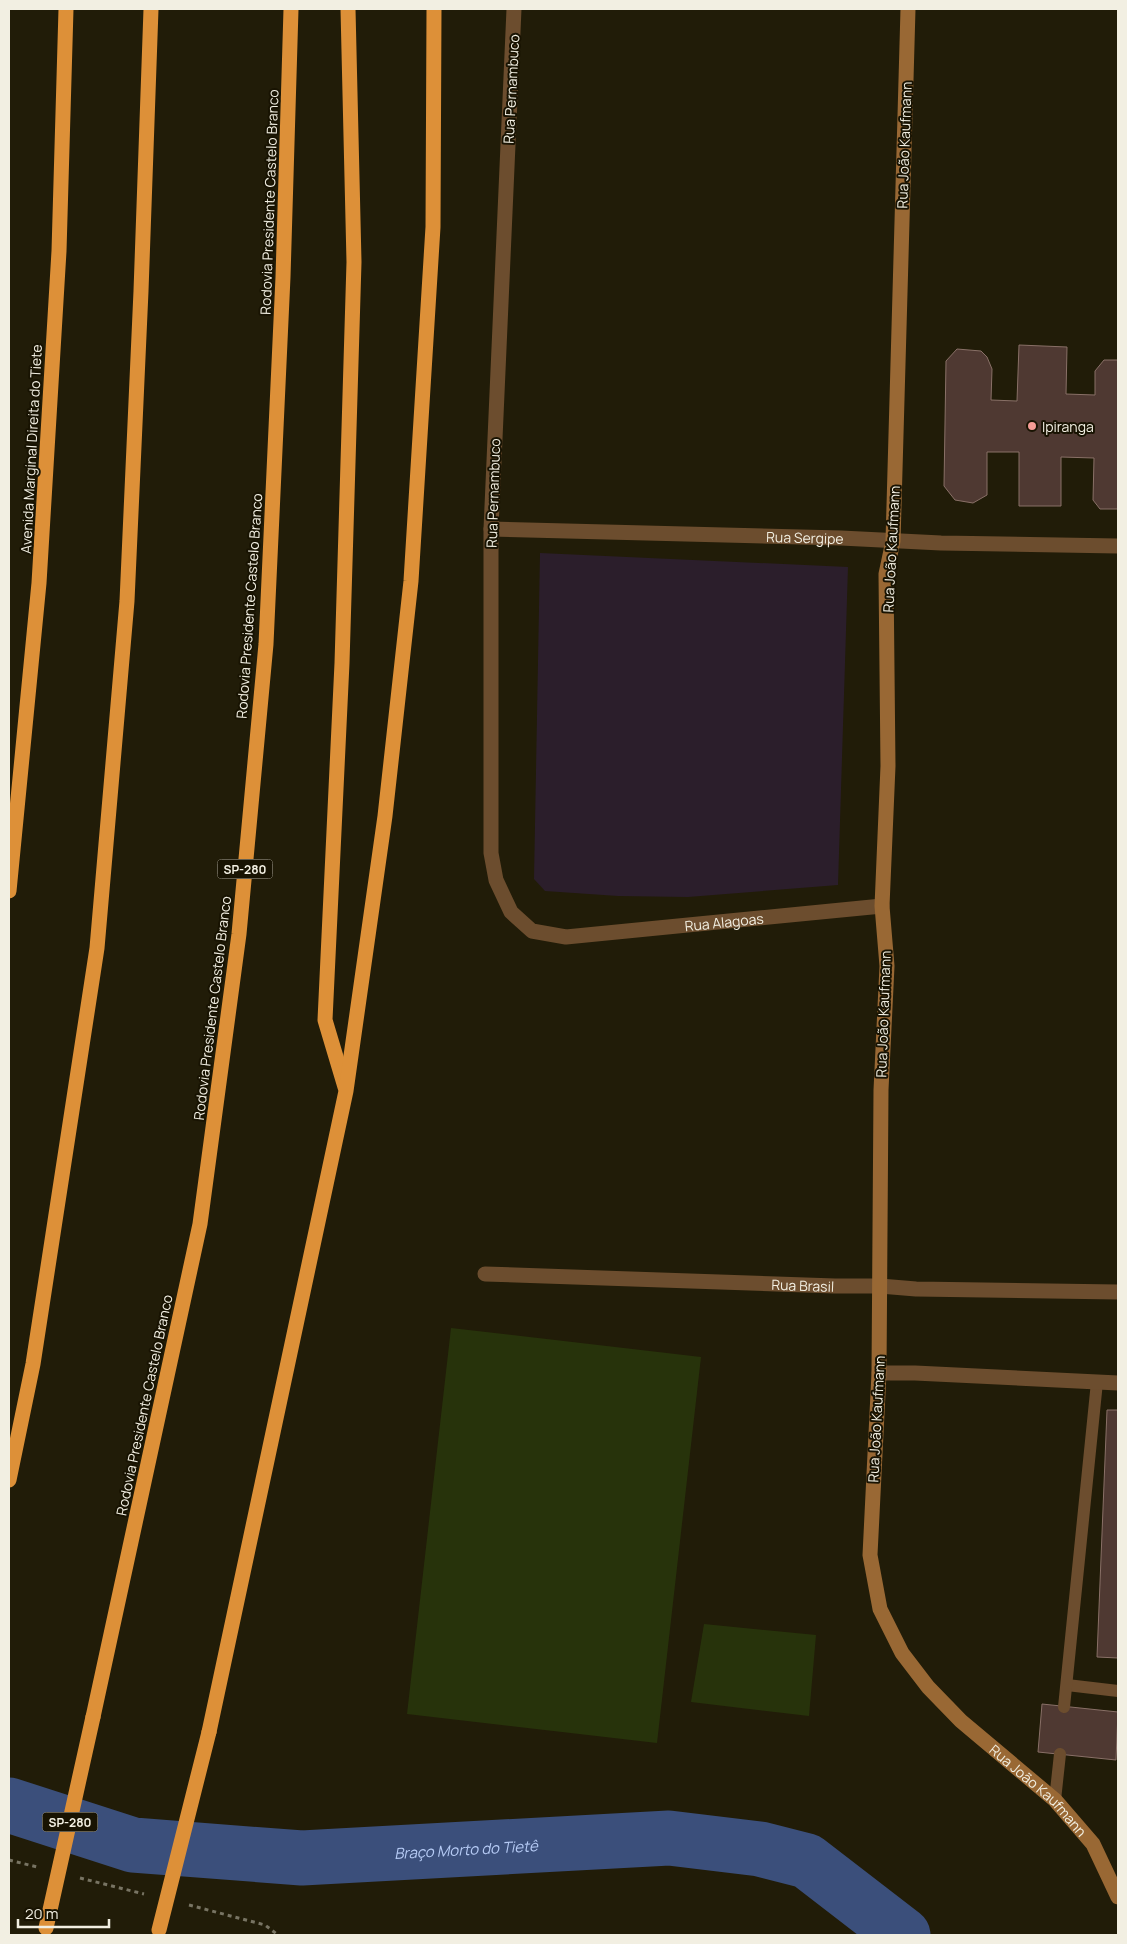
<svg xmlns="http://www.w3.org/2000/svg" width="1127" height="1944" font-family="Manrope,sans-serif">
  <style>
    .industrial { fill: #2b1e2b }
    .green { fill: #27330b }
    .lines { fill: none; stroke-linecap: round; stroke-linejoin: round }
    .river { stroke: #3b4f7b; stroke-width: 55 }
    .building { fill: #4f3932; stroke: #897067 }
    .path { stroke: #787463; stroke-width: 3; stroke-dasharray: 4 4; stroke-linecap: butt }
    .service { stroke: #6c4d2e; stroke-width: 12 }
    .minor { stroke: #6c4d2e; stroke-width: 15 }
    .secondary { stroke: #996834; stroke-width: 15 }
    .motorway { stroke: #dd9038; stroke-width: 15 }
    .motorway-bridge { stroke: #dd9038; stroke-width: 15 }
    .poi-dot { fill: #f59c96; stroke: #181302; stroke-width: 2 }
    .labels { text-anchor: middle; dominant-baseline: central; stroke-width: 4; stroke-linejoin: round; paint-order: stroke }
    .shield { fill: #181302; stroke: #b1ad9f; stroke-width: 1 }
    .shield-label { font-size: 12px; font-weight: bold; fill: #f2efe2 }
    .street-label { font-size: 14px; fill: #f2efe2; stroke: #181302 }
    .poi-label { font-size: 14px; fill: #f2efe2; stroke: #181302; text-anchor: start }
    .water-label { font-size: 15px; font-style: italic; fill: #b6cbf5; stroke: #181302 }
  </style>
  <rect width="100%" height="100%" fill="#211c08"/>
  <!-- industrial -->
  <polygon class="industrial" points="540,553 848,567 838,885 688,897 618,896 545,891 534,879"/>
  <!-- green -->
  <g class="green">
    <polygon points="451,1328 701,1357 657,1743 407,1714"/>
    <polygon points="704,1624 816,1635 809,1716 691,1702"/>
  </g>
  <g class="lines">
    <!-- river -->
    <path class="river" id="s1" d="M 9,1805 L 133,1845 L 302,1858 L 669,1838 L 760,1849 L 807,1861 L 903,1935"/>
  </g>
  <!-- building -->
  <g class="building">
    <polygon points="1019,345 1067,347 1066,394 1095,395 1095,371 1104,360 1118,360 1118,509 1100,509 1093,500 1094,458 1061,457 1061,506 1019,506 1019,452 987,452 987,495 973,503 955,500 944,486 946,361 957,349 981,351 987,357 992,369 991,400 1017,401"/>
    <polygon points="1107,1410 1118,1410 1118,1658 1097,1657"/>
    <polygon points="1042,1704 1118,1712 1116,1760 1038,1752"/>
  </g>
  <g class="lines">
    <!-- path -->
    <g class="path">
      <polyline points="9,1860 37,1867"/>
      <polyline points="80,1878 144,1894"/>
      <polyline points="189,1905 265,1925 278,1935"/>
    </g>
    <!-- service -->
    <g class="service">
      <polyline points="1067,1685 1118,1691"/>
      <polyline points="1064,1707 1097,1382"/>
      <polyline points="1055,1800 1060,1754"/>
    </g>
    <!-- minor -->
    <g class="minor">
      <path id="s2" d="M 514,9 L 491,529 L 491,853 L 496,880 L 511,912 L 532,931 L 566,937 L 882,906"/>
      <path id="s3" d="M 491,529 L 841,538 L 941,543 L 1118,546"/>
      <path id="s4" d="M 485,1274 L 835,1286 L 880,1286 L 916,1289 L 1118,1292"/>
      <polyline points="879,1373 915,1373 1118,1383"/>
    </g>
    <!-- secondary -->
    <path class="secondary" id="s5" d="M 908,9 L 893,541 L 886,574 L 888,766 L 882,906 L 887,966 L 881,1090 L 879,1373 L 870,1555 L 880,1609 L 902,1653 L 928,1687 L 961,1721 L 1055,1800 L 1093,1844 L 1118,1897"/>
    <!-- motorway -->
    <g class="motorway">
      <polyline points="9,891 39,583 59,251 66,9"/>
      <polyline points="345,1087 325,1020 342,663 354,262 348,9"/>
      <polyline points="9,1480 33,1364 97,948 127,601 141,291 151,9"/>
      <polyline points="93,1717 200,1224 239,934 266,644 283,277 291,9"/>
      <polyline points="209,1732 346,1091 385,816 411,581 433,227 434,9"/>
    </g>
    <!-- motorway-bridge -->
    <g class="motorway-bridge">
      <polyline points="46,1928 93,1717"/>
      <polyline points="159,1930 209,1732"/>
    </g>
  </g>
  <!-- markers -->
  <circle class="poi-dot" cx="1032" cy="426" r="5"/>
  <g class="labels">
    <!-- shield labels -->
    <g class="shield">
      <rect x="217.5" y="859.5" width="55" height="19" rx="4"/>
      <rect x="42.5" y="1812.5" width="55" height="19" rx="4"/>
    </g>
    <g class="shield-label">
      <text x="245" y="869">SP-280</text>
      <text x="70" y="1822">SP-280</text>
    </g>
    <!-- street labels -->
    <g class="street-label">
      <text transform="translate(511 89) rotate(-87)">Rua Pernambuco</text>
      <text transform="translate(904 145) rotate(-88)">Rua João Kaufmann</text>
      <text transform="translate(269 202) rotate(-88)">Rodovia Presidente Castelo Branco</text>
      <text transform="translate(31 449) rotate(-87)">Avenida Marginal Direita do Tiete</text>
      <text transform="translate(493 493) rotate(-88)">Rua Pernambuco</text>
      <text stroke="none"><textPath href="#s3" startOffset="314">Rua Sergipe</textPath></text>
      <text transform="translate(891 549) rotate(-87)">Rua João Kaufmann</text>
      <text transform="translate(249 606) rotate(-86)">Rodovia Presidente Castelo Branco</text>
      <text stroke="none"><textPath href="#s2" startOffset="1129">Rua Alagoas</textPath></text>
      <text transform="translate(212 1008) rotate(-83)">Rodovia Presidente Castelo Branco</text>
      <text transform="translate(883 1014) rotate(-88)">Rua João Kaufmann</text>
      <text stroke="none"><textPath href="#s4" startOffset="318">Rua Brasil</textPath></text>
      <text transform="translate(144 1405) rotate(-78)">Rodovia Presidente Castelo Branco</text>
      <text transform="translate(876 1419) rotate(-87)">Rua João Kaufmann</text>
      <text stroke="none"><textPath href="#s5" startOffset="1846">Rua João Kaufmann</textPath></text>
    </g>
    <!-- poi labels -->
    <g class="poi-label">
      <text x="1042" y="426">Ipiranga</text>
    </g>
    <!-- water labels -->
    <g class="water-label">
      <text stroke="none"><textPath href="#s1" startOffset="464">Braço Morto do Tietê</textPath></text>
    </g>
  </g>
  <!-- border -->
  <rect width="1127" height="1944" fill="none" stroke="#f2efe2" stroke-width="20"/>
  <!-- scale -->
  <path d="M18 1919v8h91v-8" fill="none" stroke="#f2efe2" stroke-width="2.5"/>
  <text x="25" y="1919" font-size="15" fill="#f2efe2" stroke="#181302" stroke-width="4" paint-order="stroke">20 m</text>
</svg>
